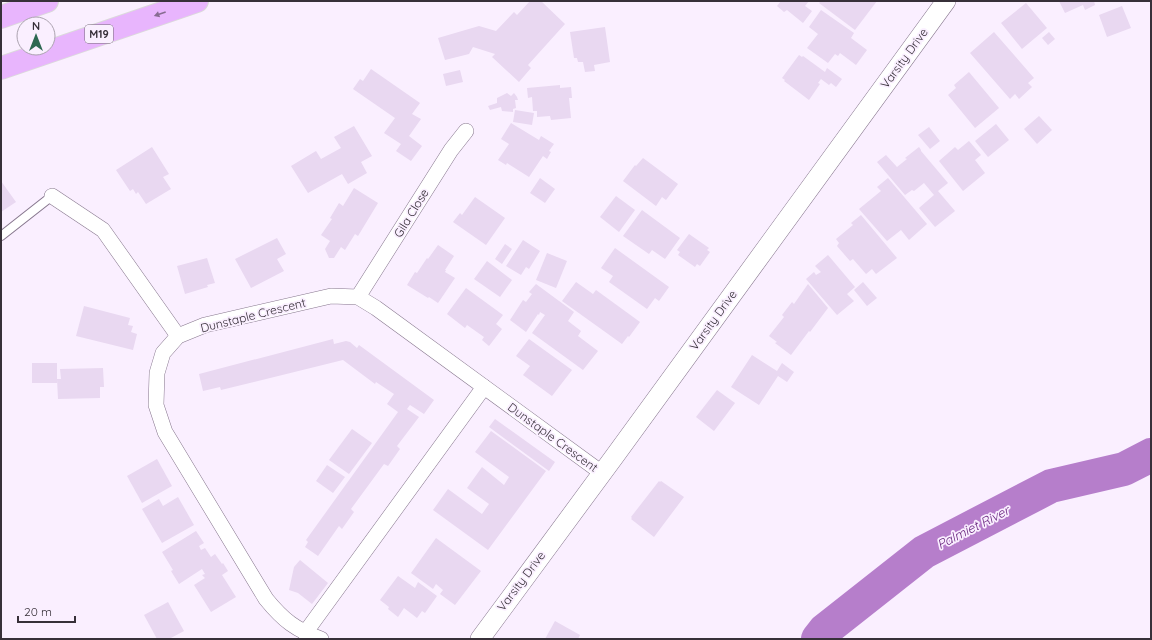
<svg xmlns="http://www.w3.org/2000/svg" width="1152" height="640" font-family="Quicksand,sans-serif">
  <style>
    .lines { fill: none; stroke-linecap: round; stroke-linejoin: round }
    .river { stroke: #b67ecb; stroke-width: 34 }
    .building { fill: #e9d8f1 }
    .service-casing { stroke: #87778e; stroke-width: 10 }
    .minor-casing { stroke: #87778e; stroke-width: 16 }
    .tertiary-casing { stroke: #87778e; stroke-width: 20 }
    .motorway-casing { stroke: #dbdadb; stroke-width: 24 }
    .service { stroke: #fff; stroke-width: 8 }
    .minor { stroke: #fff; stroke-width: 15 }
    .tertiary { stroke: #fff; stroke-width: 19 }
    .motorway { stroke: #e8b5fd; stroke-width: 22 }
    .oneway { fill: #876c91 }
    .labels { text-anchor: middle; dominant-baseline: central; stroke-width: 3.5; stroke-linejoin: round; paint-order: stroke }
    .shield { fill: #faefff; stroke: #726974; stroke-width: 1 }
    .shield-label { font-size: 11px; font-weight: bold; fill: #373039 }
    .street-label { font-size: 12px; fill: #373039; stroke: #faefff }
    .water-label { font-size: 13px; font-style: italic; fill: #631d7a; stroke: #faefff }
  </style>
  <rect width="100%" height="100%" fill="#faefff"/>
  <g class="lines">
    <!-- river -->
    <polyline class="river" points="818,639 825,630 924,552 1051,486 1124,469 1151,455"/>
  </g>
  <!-- building -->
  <g class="building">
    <polygon points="530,1 541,1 565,24 528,65 531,68 519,82 492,57 495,54 473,47 469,54 445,60 438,38 479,26 496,31 514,12 517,15"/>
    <polygon points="781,1 809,1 805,6 812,11 803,23 787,10 784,12 777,6"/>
    <polygon points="821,1 877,1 855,30 819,3"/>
    <polygon points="1059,1 1094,1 1095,5 1085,10 1083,5 1065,13"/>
    <polygon points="1026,3 1047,28 1022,49 1001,23"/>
    <polygon points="1122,6 1131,28 1107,37 1099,15"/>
    <polygon points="821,10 854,33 851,38 867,50 856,65 840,53 838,56 835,54 828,63 807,48 818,34 809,27"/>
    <polygon points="605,27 610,62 594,65 595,71 585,72 583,62 578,62 577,58 574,58 570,32"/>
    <polygon points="994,32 1034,78 1028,83 1032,87 1019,99 1015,94 1010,99 970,53"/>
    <polygon points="1049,32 1055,39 1048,45 1042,38"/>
    <polygon points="799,55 802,57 803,56 825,72 827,68 842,79 836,87 831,83 829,85 821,79 818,83 820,84 809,100 784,81 785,80 782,78"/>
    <polygon points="371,69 420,103 412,114 421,119 409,136 422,146 411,161 396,151 401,144 384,133 395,118 353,89 360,79 363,81"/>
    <polygon points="460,70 463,82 446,86 443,74"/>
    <polygon points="969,72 999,108 975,128 948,95 956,88 954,85"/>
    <polygon points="560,85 560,88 571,87 572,98 569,98 571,118 551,120 550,116 537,117 537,111 533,111 532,97 528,98 527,88"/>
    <polygon points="507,93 511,96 514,93 517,97 518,100 515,100 516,108 513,109 513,112 502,111 501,107 490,110 488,106 497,103 497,98"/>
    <polygon points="515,110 534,113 532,125 513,122"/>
    <polygon points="1039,116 1052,130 1037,144 1024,129"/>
    <polygon points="511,123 539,140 541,136 554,144 549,151 551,152 547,159 543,156 529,177 507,163 506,165 498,160 509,144 501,139"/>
    <polygon points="996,124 1009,140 988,157 975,141"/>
    <polygon points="354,126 372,156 361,162 367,173 348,184 342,174 308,193 291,166 316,151 321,159 341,148 334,137"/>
    <polygon points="929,127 940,141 930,149 918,135"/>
    <polygon points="969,141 981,155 975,160 985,173 963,191 939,161 955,147 958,150"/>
    <polygon points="152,147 169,174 163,177 171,189 146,204 138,192 136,194 133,189 130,191 116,170"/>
    <polygon points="919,147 921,150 921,151 948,183 938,191 955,211 935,227 919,208 934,195 924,183 914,191 912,190 905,195 877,162 886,155 897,167 907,159 905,158"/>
    <polygon points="643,158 678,184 666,200 662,197 656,206 623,181 635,165 636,166"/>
    <polygon points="540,178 555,189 545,203 530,193"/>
    <polygon points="888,178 927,224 909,240 901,230 887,241 859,209 881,191 877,187"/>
    <polygon points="1,181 16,202 1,212"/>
    <polygon points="354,188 378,203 358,236 355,234 345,250 341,247 334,258 329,258 325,249 330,241 321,235 332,219 330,218 339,203 343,206"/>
    <polygon points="616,196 635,210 619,232 600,217"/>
    <polygon points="475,197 505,218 486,245 453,222 460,213 462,215"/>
    <polygon points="642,210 680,238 665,259 652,250 649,254 623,236"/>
    <polygon points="861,215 897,258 876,274 872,269 866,274 853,259 850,261 837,246 839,243 836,239 853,225 851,223"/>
    <polygon points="689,234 709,248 707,250 710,252 700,266 697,264 695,267 678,255 680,252 677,250"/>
    <polygon points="277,238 286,254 277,259 284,271 251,288 235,259"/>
    <polygon points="523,240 540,251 529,269 526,267 521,275 506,266"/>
    <polygon points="505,244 512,249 502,264 495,259"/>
    <polygon points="438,245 454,256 445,270 446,270 445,272 455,278 438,303 429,297 428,298 407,285 415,272 417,273 427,258 428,259"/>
    <polygon points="615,248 669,287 659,301 655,298 647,309 609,282 613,276 601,268"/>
    <polygon points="547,253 567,261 556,288 536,280"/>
    <polygon points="828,255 855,287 847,294 854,301 837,315 806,279 814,272 816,275 821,272 815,266"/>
    <polygon points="207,258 215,283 207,285 208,287 185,294 177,266"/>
    <polygon points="487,261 512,280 500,297 474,279"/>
    <polygon points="576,282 593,294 596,290 640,322 629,337 628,336 622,344 562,301"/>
    <polygon points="863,282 877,298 867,306 854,290"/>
    <polygon points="536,284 574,312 568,321 581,331 578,336 598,351 583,370 532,333 545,315 540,312 539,315 538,314 526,332 510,320 523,300 526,302 532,294 529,292"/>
    <polygon points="808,284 828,308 810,332 809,331 791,355 775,343 777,342 769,336 784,317 782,315 792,302 794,304"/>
    <polygon points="466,288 503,315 496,324 502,329 489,346 482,340 484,337 467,325 465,328 447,314"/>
    <polygon points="84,306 130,318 128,325 133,326 131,332 137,334 133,350 76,336"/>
    <polygon points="333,339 334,344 346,341 350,342 357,348 359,345 434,400 424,414 410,405 407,409 419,417 397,446 400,449 388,466 384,464 351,509 354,512 342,529 339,526 318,556 305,547 308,542 306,540 398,412 387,404 394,394 376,382 375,384 343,360 221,390 220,387 203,391 199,374"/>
    <polygon points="529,339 572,370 552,396 523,375 530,366 516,356"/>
    <polygon points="752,355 777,371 782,363 794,372 787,382 778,376 759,405 731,387"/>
    <rect x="32" y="363" width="25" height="20"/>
    <polygon points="103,368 104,387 100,387 100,398 58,399 57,379 61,379 60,369"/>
    <polygon points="717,390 735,403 714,431 696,417"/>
    <polygon points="495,419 555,462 549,471 489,427"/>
    <polygon points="352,429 372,443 349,474 329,460"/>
    <polygon points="491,431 546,471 488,550 433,510 448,489 482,514 489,504 467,488 482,467 504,485 509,477 475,452"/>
    <polygon points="157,459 172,486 142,503 127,476"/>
    <polygon points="327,465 345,477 333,493 316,481"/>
    <polygon points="659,481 660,482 661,481 684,497 654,537 631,519 632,518 631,517"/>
    <polygon points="178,497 194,525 162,543 142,509 159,499 163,506"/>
    <polygon points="196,531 204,543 199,546 201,550 205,548 211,557 215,554 222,564 223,563 228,571 222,575 236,597 211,612 194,585 205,578 202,575 205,574 202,569 179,584 171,571 173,570 162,552"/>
    <polygon points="436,538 481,571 455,605 440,594 443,590 436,584 433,589 411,573"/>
    <polygon points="300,560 328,583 312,604 298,593 289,590 294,567"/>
    <polygon points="398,576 415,588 418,582 437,596 425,613 422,611 417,618 404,608 398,617 388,609 389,607 380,600"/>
    <polygon points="168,602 184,631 169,639 157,639 144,615"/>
    <polygon points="555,621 580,635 578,639 545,639"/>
  </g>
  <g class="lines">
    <defs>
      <polyline id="service" points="1,236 52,196"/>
      <g id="minor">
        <polyline points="52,196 103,230 178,336"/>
        <polyline points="358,297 451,150 466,131"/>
        <polyline points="305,633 484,387"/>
        <path d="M 321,639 C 296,630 283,620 266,599 L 165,432 L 156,405 L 157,373 L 163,353 L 178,336 L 205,325 L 331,296 L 358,297 L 376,308 L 602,473"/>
      </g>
      <polyline id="tertiary" points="480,639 614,457 946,1"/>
      <g id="motorway">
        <polyline points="1,17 47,1"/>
        <polyline points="1,68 197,1"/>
      </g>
    </defs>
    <!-- service casing -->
    <use href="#service" class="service-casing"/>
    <!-- minor casing -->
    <use href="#minor" class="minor-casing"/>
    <!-- tertiary casing -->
    <use href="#tertiary" class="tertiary-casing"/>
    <!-- motorway casing -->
    <use href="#motorway" class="motorway-casing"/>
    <!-- service -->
    <use href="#service" class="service"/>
    <!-- minor -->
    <use href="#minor" class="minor"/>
    <!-- tertiary -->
    <use href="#tertiary" class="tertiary"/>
    <!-- motorway -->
    <use href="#motorway" class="motorway"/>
  </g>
  <!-- one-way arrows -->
  <defs><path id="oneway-solid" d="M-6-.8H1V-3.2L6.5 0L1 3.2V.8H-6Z"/></defs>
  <use class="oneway" href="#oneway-solid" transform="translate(160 14) rotate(161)"/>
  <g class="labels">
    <!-- shield labels -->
    <rect class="shield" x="85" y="25" width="28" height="18" rx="3"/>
    <g class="shield-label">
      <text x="99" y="34">M19</text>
    </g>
    <!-- street labels -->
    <g class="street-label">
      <text transform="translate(904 58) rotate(-54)">Varsity Drive</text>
      <text transform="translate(411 213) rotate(-58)">Gila Close</text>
      <text transform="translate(253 315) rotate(-14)">Dunstaple Crescent</text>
      <text transform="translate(713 320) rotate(-54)">Varsity Drive</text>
      <text transform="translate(553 437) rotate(36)">Dunstaple Crescent</text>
      <text transform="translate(521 581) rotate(-53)">Varsity Drive</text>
    </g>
    <!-- water labels -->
    <g class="water-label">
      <text transform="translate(973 527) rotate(-27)">Palmiet River</text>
    </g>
  </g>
  <!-- border -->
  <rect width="1152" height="640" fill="none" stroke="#373039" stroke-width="4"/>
  <!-- north arrow -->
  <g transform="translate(36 36)"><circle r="19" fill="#faefff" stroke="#aca3b0"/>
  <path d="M0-3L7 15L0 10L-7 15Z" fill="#2d6852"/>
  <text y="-6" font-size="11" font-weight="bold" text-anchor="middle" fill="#373039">N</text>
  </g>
  <!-- scale -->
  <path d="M18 616v6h57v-6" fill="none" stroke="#373039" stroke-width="2"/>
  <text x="24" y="616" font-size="12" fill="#373039" stroke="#faefff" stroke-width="3" paint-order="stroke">20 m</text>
</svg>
